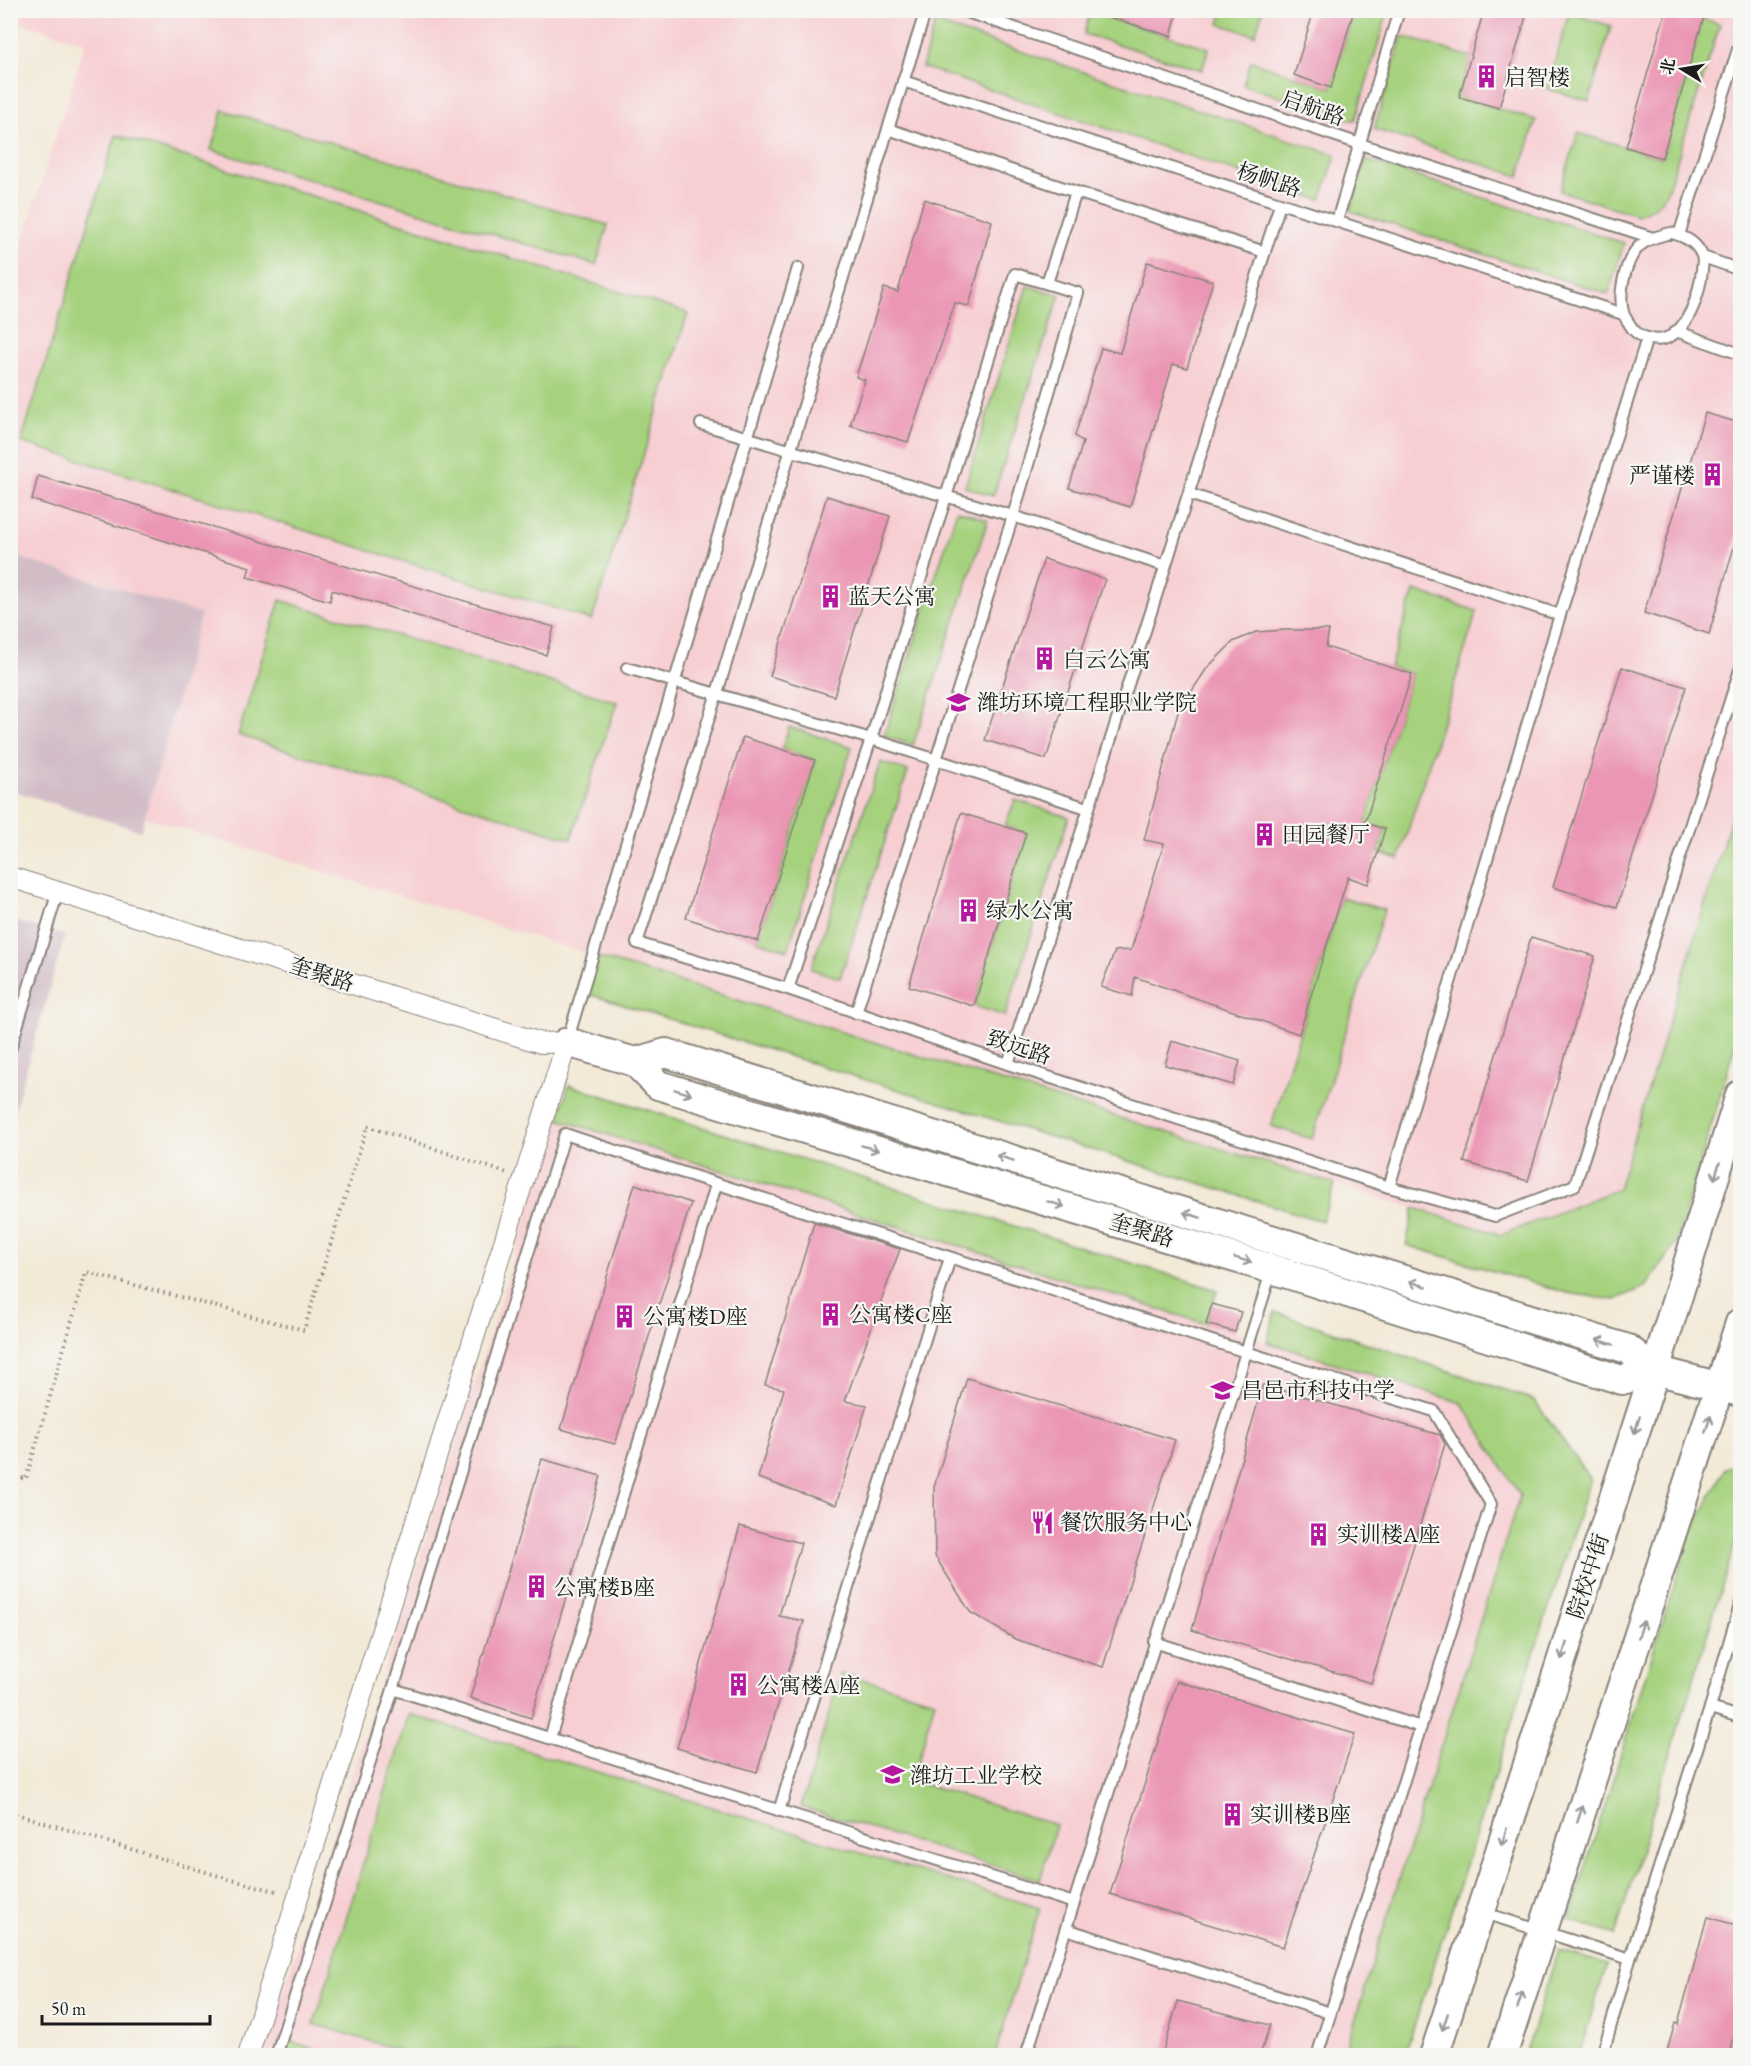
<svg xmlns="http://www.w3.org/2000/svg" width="1751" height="2066" font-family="'EB Garamond','Noto Serif SC',serif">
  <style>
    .built { fill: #f7cfd3 }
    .industrial { fill: #d2bdc7 }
    .green { fill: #a6d27e; stroke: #61774d; stroke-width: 1.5 }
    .building { fill: #eb96b4 }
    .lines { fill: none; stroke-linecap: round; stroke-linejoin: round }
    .lane-casing { stroke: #88827a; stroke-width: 14 }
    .street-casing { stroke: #88827a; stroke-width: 22 }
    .secondary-casing { stroke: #88827a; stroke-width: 32 }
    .path { stroke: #88827a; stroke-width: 4; stroke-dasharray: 1.5 4.5; stroke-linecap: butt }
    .lane { stroke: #fff; stroke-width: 10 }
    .street { stroke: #fff; stroke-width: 20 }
    .secondary { stroke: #fff; stroke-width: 28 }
    .oneway { stroke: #999 }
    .labels { text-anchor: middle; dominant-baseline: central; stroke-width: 4.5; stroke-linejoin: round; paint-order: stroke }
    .poi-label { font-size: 22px; fill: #1c1c1c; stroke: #f6f6f2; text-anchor: start }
    .street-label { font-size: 22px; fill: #1c1c1c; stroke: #f6f6f2 }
  </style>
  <rect width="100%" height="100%" fill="#f6f6f2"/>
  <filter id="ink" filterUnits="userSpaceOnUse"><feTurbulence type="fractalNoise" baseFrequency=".0167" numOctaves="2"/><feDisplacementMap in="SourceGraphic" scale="12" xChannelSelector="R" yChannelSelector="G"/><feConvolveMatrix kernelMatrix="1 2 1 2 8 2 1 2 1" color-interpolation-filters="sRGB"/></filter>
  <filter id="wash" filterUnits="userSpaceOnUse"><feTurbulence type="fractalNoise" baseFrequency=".008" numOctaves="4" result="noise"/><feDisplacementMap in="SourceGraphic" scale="24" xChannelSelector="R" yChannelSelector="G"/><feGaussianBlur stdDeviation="1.35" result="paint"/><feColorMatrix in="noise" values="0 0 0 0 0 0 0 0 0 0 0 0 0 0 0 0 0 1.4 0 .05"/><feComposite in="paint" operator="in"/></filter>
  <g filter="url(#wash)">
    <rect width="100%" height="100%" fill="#f3e9d7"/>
    <!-- built -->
    <g class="built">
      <polygon points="10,11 1740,11 1740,789 1618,1189 1501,1235 145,817 201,614 11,555 11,280 85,42 11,20"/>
      <polygon points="558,1119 1462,1403 1520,1495 1344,2055 263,2056"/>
    </g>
    <!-- industrial -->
    <g class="industrial">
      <polygon points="11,555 201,614 141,831 11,790"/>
      <polygon points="11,920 65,935 11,1122"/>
    </g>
    <!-- green -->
    <g class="green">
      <polygon points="1223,11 1263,11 1255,35 1219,24"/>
      <polygon points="1354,11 1388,11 1355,121 1243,85 1251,61 1331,88"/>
      <polygon points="1090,12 1209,48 1202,70 1084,34"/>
      <polygon points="1569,13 1611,26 1589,101 1547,89"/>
      <path d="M 1703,19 L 1720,24 L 1668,189 C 1661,204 1652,210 1637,215 L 1560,191 L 1578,133 L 1662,158 Z"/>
      <polygon points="935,23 1336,155 1321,200 922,67"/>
      <polygon points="1402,36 1471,57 1459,97 1536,120 1519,176 1374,129"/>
      <polygon points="223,110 608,225 596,265 211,150"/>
      <polygon points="116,135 688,313 592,620 21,442"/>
      <polygon points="1366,160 1624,243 1608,294 1350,211"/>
      <polygon points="1027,286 1060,295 993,496 965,487"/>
      <polygon points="957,510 988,520 913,745 884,736"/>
      <polygon points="1414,591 1477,611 1399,859 1378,852 1385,829 1365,823 1412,674 1390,667"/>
      <polygon points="280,600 617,702 571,839 238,735"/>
      <polygon points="789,727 852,747 788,950 758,941 815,760 782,749"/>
      <polygon points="880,762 908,771 840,978 811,969"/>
      <polygon points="1740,789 1740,1028 1677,1241 1647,1286 1615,1300 1567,1293 1406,1245 1414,1208 1501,1235 1618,1189"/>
      <polygon points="1015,800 1069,817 1005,1016 974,1006 1026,833 1005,826"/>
      <polygon points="1342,897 1384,910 1312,1139 1271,1126"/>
      <polygon points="598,957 1335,1184 1322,1221 588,994"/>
      <polygon points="569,1085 1217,1290 1206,1324 558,1119"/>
      <polygon points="1275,1312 1534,1400 1590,1479 1405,2055 1344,2055 1520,1495 1462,1403 1267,1342"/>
      <polygon points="1740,1463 1740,1528 1615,1935 1569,1920 1690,1534 1725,1469"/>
      <polygon points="841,1673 935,1700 913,1781 1056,1825 1040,1880 801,1807"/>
      <polygon points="409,1714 1040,1908 995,2055 418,2056 314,2024"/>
      <polygon points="1558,1950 1607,1964 1579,2055 1525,2055"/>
      <polygon points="281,2038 333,2055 276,2056"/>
    </g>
    <g id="blocks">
      <!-- building -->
      <g class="building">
        <polygon points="1102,10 1178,10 1171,36 1101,15"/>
        <polygon points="1314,10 1354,10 1331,88 1294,75"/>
        <polygon points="1484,10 1528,10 1499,108 1459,97"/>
        <polygon points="1666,10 1706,10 1662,158 1626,147"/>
        <polygon points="924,199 992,221 969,306 955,303 908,442 850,425 865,380 856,377 884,288 898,292"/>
        <polygon points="1147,262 1213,281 1187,368 1173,364 1130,507 1069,488 1083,442 1075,436 1101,348 1120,353"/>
        <polygon points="1705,413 1740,423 1740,526 1709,634 1644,613"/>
        <polygon points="38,476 554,627 546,655 332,590 330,601 247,577 250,567 32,500"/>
        <polygon points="827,496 890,516 834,696 770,676"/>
        <polygon points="1044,559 1105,579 1046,759 985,740"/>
        <polygon points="1286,630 1329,630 1326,647 1412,674 1365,823 1385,829 1378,852 1368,884 1348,877 1299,1034 1135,977 1132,996 1101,987 1115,951 1131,950 1164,844 1144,840 1178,712 1207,668 1233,642 1256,632"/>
        <polygon points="1622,667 1686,687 1617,907 1553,887"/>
        <polygon points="743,737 815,760 758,941 686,918"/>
        <polygon points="961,813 1026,833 974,1006 909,986"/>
        <polygon points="1531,937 1595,956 1528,1181 1464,1162"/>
        <polygon points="1172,1041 1240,1061 1233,1085 1165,1065"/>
        <polygon points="635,1184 691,1203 615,1444 561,1429"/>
        <polygon points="814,1223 900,1249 845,1401 867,1405 836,1505 758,1478 784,1389 765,1385"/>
        <polygon points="1212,1304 1241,1312 1235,1332 1206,1324"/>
        <polygon points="967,1378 1175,1440 1103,1667 1015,1639 970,1612 935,1556 934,1487"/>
        <polygon points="1263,1385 1440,1435 1445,1444 1371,1683 1192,1630"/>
        <polygon points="542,1459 601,1476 531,1718 470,1698"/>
        <polygon points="740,1526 801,1543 779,1616 804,1621 757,1772 677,1748"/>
        <polygon points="1177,1681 1355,1734 1283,1947 1110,1894"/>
        <polygon points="1707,1917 1740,1926 1740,2011 1730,2055 1666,2055 1675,2023 1678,2024"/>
        <polygon points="1178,2001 1270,2025 1260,2055 1162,2055"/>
      </g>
    </g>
  </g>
  <g filter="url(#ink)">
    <use href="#blocks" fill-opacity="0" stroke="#88827a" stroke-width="1.5"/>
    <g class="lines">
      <defs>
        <g id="lane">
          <polyline points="926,10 888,129 717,693 637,943 788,989 1008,1064 1389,1187 1495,1216 1575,1185 1740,670"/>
          <polyline points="961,10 1360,144 1653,238"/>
          <polyline points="903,81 1623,314"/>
          <polyline points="888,129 1076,192 1265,252"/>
          <polyline points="1337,221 1399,10"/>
          <path d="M 1671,233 C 1684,236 1697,242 1702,256 C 1704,260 1702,266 1702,270 C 1700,296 1683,350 1647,338 C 1640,336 1634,332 1630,325 C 1628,321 1624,317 1623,312 C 1618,292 1626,253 1645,242 C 1653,237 1662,235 1671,233 Z"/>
          <polyline points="1679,235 1740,43"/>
          <polyline points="1703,257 1740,270"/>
          <polyline points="1047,283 1076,192"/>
          <polyline points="1676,331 1740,354"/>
          <polyline points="701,424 1013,516 1165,566"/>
          <polyline points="1189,494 1560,615"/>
          <polyline points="627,668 871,739 1087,808"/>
          <polyline points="788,989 871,739 1015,274 1078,293 1013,516 856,1013"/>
          <polyline points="567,1042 798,268"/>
          <polyline points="10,1050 58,891"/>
          <path d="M 1008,1064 C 1097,777 1190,491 1280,204"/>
          <polyline points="1389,1187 1560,615 1647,338"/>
          <polyline points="1154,1642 1421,1727"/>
          <polyline points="393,1689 1074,1903"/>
          <polyline points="1710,1708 1740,1717"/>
          <polyline points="550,1738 716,1185"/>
          <polyline points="779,1811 950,1258"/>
          <polyline points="1481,1912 1630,1959 1602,2056"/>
          <polyline points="1066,1929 1330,2013"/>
          <polyline points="1630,1959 1710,1708 1740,1605"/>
          <path d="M 276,2056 L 390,1699 L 565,1134 C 693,1177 821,1217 949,1257 C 1111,1309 1272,1361 1434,1411 L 1491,1504 L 1317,2056"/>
          <polyline points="1026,2056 1272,1269"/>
        </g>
        <polyline id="street" points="10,877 541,1043 567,1042 248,2056"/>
        <g id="secondary">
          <polyline points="567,1042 635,1062 658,1085 1272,1269 1622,1380 1655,1370"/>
          <polyline points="635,1062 666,1053 1628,1349 1655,1370 1740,1392"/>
          <polyline points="1434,2056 1655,1370 1740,1095"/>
          <polyline points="1502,2056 1740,1323"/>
        </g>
      </defs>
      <!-- lane casing -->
      <use href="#lane" class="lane-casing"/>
      <!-- street casing -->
      <use href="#street" class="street-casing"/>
      <!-- secondary casing -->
      <use href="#secondary" class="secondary-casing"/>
      <!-- path -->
      <g class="path">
        <polyline points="10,1475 26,1479 86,1272 304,1330 367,1126 507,1173"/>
        <polyline points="10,1812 232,1880 280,1892"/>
      </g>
      <!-- lane -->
      <use href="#lane" class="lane"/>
      <!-- street -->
      <use href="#street" class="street"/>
      <!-- secondary -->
      <use href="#secondary" class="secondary"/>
    </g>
    <!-- one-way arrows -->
    <defs><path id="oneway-shaft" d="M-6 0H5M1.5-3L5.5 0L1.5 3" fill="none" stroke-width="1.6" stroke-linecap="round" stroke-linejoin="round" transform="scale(1.5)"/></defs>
    <g class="oneway">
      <use href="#oneway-shaft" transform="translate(683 1092) rotate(17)"/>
      <use href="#oneway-shaft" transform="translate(870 1148) rotate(17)"/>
      <use href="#oneway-shaft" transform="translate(1005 1158) rotate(-163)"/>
      <use href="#oneway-shaft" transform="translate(1717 1171) rotate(107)"/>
      <use href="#oneway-shaft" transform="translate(1056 1204) rotate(17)"/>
      <use href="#oneway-shaft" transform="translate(1192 1215) rotate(-163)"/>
      <use href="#oneway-shaft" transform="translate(1243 1260) rotate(17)"/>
      <use href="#oneway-shaft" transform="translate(1418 1284) rotate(-163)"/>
      <use href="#oneway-shaft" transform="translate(1605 1342) rotate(-163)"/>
      <use href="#oneway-shaft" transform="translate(1708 1424) rotate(-72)"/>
      <use href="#oneway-shaft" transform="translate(1637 1425) rotate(108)"/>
      <use href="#oneway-shaft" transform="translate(1641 1629) rotate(-72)"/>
      <use href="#oneway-shaft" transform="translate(1564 1651) rotate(108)"/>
      <use href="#oneway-shaft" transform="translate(1580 1814) rotate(-72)"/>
      <use href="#oneway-shaft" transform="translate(1504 1837) rotate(108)"/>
      <use href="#oneway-shaft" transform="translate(1520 2000) rotate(-72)"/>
      <use href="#oneway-shaft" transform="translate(1445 2022) rotate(108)"/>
    </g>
  </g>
  <!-- icons -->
  <defs>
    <symbol id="building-bare" viewBox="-9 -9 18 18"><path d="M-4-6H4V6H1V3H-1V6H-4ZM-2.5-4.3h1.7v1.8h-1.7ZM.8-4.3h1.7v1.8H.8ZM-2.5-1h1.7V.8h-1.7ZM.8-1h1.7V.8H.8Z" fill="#b5179e" stroke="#f6f6f2" stroke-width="2.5" paint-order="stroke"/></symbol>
    <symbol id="university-bare" viewBox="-9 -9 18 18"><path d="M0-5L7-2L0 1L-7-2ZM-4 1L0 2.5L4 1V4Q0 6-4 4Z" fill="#b5179e" stroke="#f6f6f2" stroke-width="2.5" paint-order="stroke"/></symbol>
    <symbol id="school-bare" viewBox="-9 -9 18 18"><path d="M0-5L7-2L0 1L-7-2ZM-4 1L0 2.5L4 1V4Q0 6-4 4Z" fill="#b5179e" stroke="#f6f6f2" stroke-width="2.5" paint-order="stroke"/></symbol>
    <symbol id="restaurant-bare" viewBox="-9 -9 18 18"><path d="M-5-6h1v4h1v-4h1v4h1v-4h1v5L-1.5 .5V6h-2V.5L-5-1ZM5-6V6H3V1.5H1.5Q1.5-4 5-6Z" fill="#b5179e" stroke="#f6f6f2" stroke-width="2.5" paint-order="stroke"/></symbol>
  </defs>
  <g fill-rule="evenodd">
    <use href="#building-bare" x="1470" y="60" width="33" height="33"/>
    <use href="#building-bare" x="1696" y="458" width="33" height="33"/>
    <use href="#building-bare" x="814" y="580" width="33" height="33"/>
    <use href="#building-bare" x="1028" y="642" width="33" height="33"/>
    <use href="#university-bare" x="942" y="686" width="33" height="33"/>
    <use href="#building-bare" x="1248" y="818" width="33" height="33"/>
    <use href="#building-bare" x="952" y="894" width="33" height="33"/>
    <use href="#building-bare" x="814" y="1298" width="33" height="33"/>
    <use href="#building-bare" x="608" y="1300" width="33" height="33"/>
    <use href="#school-bare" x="1206" y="1374" width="33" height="33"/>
    <use href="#restaurant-bare" x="1026" y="1506" width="33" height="33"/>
    <use href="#building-bare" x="1302" y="1518" width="33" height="33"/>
    <use href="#building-bare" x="520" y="1570" width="33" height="33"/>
    <use href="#building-bare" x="722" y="1668" width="33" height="33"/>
    <use href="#school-bare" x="876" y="1758" width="33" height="33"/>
    <use href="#building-bare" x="1216" y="1798" width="33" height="33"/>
  </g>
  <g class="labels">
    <!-- poi labels -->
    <g class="poi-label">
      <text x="1504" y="77">启智楼</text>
      <text x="1695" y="475" text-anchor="end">严谨楼</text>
      <text x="848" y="596">蓝天公寓</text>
      <text x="1063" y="659">白云公寓</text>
      <text x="977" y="702">潍坊环境工程职业学院</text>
      <text x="1282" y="834">田园餐厅</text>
      <text x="986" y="910">绿水公寓</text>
      <text x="849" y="1314">公寓楼C座</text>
      <text x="643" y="1316">公寓楼D座</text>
      <text x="1241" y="1390">昌邑市科技中学</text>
      <text x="1060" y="1522">餐饮服务中心</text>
      <text x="1337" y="1534">实训楼A座</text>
      <text x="554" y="1587">公寓楼B座</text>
      <text x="757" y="1685">公寓楼A座</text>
      <text x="910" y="1775">潍坊工业学校</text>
      <text x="1250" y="1814">实训楼B座</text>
    </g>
    <!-- street labels -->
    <g class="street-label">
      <text transform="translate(1313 108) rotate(19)">启航路</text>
      <text transform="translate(1269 180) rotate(18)">杨帆路</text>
      <text transform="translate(322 974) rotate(18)">奎聚路</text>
      <text transform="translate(1019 1047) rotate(18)">致远路</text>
      <text transform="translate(1142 1230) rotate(17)">奎聚路</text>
      <text transform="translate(1588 1576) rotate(-72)">院校中街</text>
    </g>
  </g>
  <!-- margin -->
  <rect width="1751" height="2066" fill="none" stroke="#f6f6f2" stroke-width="36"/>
  <!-- north arrow -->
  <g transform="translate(1682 69) rotate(281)" stroke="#f6f6f2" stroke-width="4.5" paint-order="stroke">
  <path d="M0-4.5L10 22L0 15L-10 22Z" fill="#1c1c1c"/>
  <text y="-9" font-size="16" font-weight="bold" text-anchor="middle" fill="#1c1c1c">北</text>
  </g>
  <!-- scale -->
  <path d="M42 2015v9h168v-9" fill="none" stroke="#1c1c1c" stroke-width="3"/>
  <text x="51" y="2015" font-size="18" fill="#1c1c1c" stroke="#f6f6f2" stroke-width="4.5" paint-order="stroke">50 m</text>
</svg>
